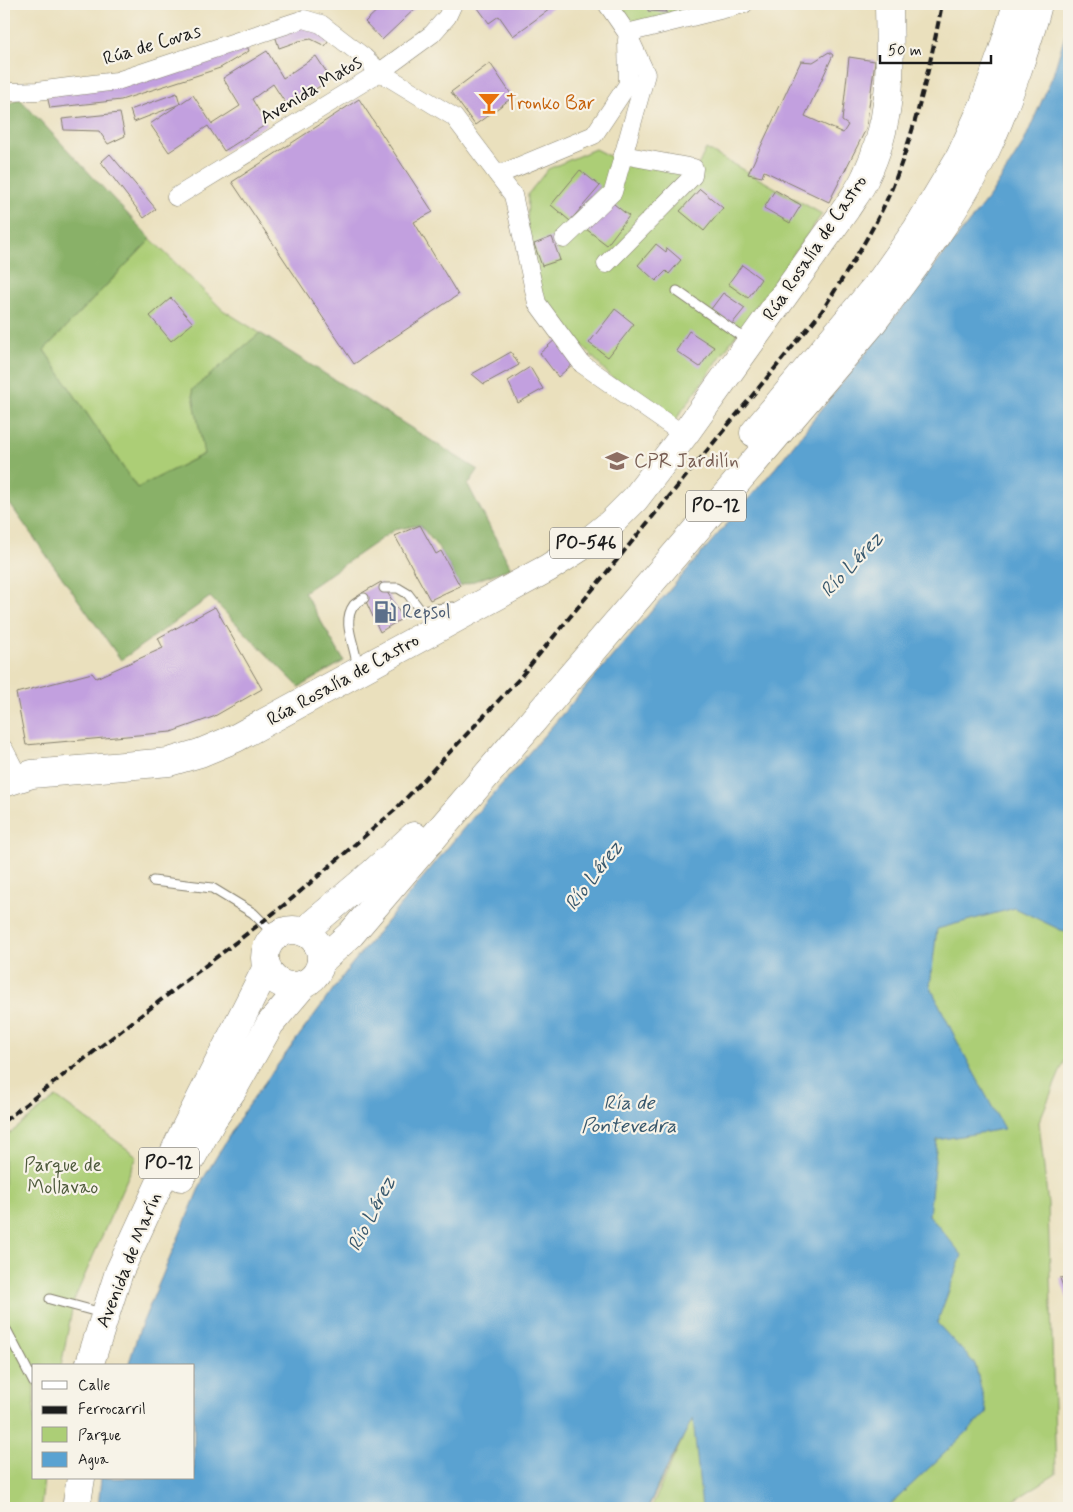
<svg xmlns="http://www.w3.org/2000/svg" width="1073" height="1512" font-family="Mynerve,sans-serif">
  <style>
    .green { fill: #acce76; stroke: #647549 }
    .forest { fill: #89b167; stroke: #526642 }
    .water { fill: #5aa2d1; stroke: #3b5f76 }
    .building { fill: #c2a0df }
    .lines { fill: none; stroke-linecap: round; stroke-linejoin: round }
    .service-casing { stroke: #837e6c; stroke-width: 11 }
    .minor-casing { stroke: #837e6c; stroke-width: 19 }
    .primary-casing { stroke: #837e6c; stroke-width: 29 }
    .trunk-casing { stroke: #837e6c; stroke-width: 29 }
    .service { stroke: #fff; stroke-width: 9 }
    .minor { stroke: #fff; stroke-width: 18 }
    .primary { stroke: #fff; stroke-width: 28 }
    .trunk { stroke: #fff; stroke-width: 28 }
    .rail { stroke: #1c1c1c; stroke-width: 4; stroke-dasharray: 8 4; stroke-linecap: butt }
    .labels { text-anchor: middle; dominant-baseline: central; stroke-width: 4.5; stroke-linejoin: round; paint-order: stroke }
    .shield { fill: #f7f3e8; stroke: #5e5c59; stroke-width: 1 }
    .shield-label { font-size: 18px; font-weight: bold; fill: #1c1c1c }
    .street-label { font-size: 19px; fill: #1c1c1c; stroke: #f7f3e8 }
    .food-label { font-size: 19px; fill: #c56008; stroke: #f7f3e8; text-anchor: start }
    .education-label { font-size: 19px; fill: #785e54; stroke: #f7f3e8; text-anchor: start }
    .service-label { font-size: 19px; fill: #4e5e75; stroke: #f7f3e8; text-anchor: start }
    .park-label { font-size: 19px; fill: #4e5a3c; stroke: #f7f3e8 }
    .water-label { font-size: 20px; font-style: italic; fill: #38586d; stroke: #f7f3e8 }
  </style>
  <rect width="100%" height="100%" fill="#f7f3e8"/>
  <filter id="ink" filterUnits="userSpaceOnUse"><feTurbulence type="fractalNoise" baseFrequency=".02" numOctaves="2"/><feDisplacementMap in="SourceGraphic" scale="10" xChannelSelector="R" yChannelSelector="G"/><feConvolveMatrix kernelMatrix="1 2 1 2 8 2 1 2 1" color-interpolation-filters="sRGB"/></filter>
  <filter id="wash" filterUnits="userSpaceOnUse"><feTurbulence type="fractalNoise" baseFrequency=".0096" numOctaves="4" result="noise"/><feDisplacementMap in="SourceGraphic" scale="20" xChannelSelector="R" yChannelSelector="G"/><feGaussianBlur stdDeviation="1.12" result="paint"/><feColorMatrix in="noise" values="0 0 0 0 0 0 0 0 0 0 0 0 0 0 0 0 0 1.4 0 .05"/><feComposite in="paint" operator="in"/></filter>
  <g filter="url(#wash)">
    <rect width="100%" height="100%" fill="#eae0bd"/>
    <!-- green -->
    <g class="green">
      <polygon points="612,4 718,4 628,29"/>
      <polygon points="595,149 615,159 615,194 625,160 693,176 706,149 822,214 674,422 610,376 543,302 527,229 528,194 548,169"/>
      <polygon points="151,239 223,310 260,333 193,390 204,454 137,488 44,350"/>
      <polygon points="1069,486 1069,1050 1039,1122 1048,1205 1056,1474 1002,1508 651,1508 686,1431 648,1508 421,1508"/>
      <polygon points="56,1097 137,1156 74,1300 61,1366 34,1366 34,1478 44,1478 41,1508 4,1508 4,1138"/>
    </g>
    <!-- forest -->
    <polygon class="forest" points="19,98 151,239 44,350 137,488 204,454 192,390 260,333 478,470 468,485 511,568 460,586 441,551 420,525 394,530 304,592 344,661 299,687 210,597 121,660 7,500 4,502 4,107"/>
    <!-- water -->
    <polygon class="water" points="1069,22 1069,934 1015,908 937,929 930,986 956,1039 1004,1129 937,1140 929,1215 962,1255 937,1323 975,1364 987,1413 887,1508 702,1508 693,1418 658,1485 648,1508 98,1508 101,1478 194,1478 194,1366 128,1366 139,1331 203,1179 246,1108 351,965 463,829 776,467 990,196 1023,144 1053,75"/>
    <g id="blocks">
      <!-- building -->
      <g class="building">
        <polygon points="384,4 420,4 382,40 365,22"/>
        <polygon points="475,4 557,4 513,36 499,16 489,23"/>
        <polygon points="648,4 664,4 667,12 648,11"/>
        <polygon points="316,26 332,37 325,46 311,39 299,41 279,48 275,35 297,27"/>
        <polygon points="247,46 249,51 220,68 121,100 50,108 47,96"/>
        <polygon points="267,51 283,78 316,56 331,79 288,107 273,84 252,99 267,124 224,151 208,126 169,152 150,124 193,95 212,124 240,106 223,78"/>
        <polygon points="829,52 833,55 805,116 843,133 848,125 842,121 849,57 875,61 866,129 829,202 764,171 762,177 748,174 801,61 813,62"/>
        <polygon points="490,63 513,97 475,125 451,92"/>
        <polygon points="177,93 180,104 134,122 130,110"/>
        <polygon points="359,99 433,212 414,222 458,295 354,364 232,182"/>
        <polygon points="120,113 125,136 108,144 99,131 64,130 62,119"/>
        <polygon points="110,154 156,209 144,218 101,162"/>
        <polygon points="580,170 600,186 570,221 551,205"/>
        <polygon points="700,189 723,208 704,231 680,211"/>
        <polygon points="775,190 801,205 790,223 764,208"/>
        <polygon points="609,200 629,216 607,245 586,229"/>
        <polygon points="552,237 560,260 542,266 534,244"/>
        <polygon points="656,244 666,252 667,248 681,260 669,274 666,271 656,281 638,265"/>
        <polygon points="742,265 761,279 748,298 728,284"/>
        <polygon points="723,293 745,308 732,324 711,309"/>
        <polygon points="171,298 193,323 171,341 150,316"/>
        <polygon points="615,309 634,324 608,357 589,343"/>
        <polygon points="689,331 714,347 700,367 676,351"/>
        <polygon points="556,339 574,363 558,377 540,353"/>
        <polygon points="511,352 519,365 484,384 472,374"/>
        <polygon points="530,367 543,389 518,403 508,381"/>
        <polygon points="420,525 436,554 441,551 460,586 430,600 395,536"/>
        <polygon points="381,582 403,618 380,632 362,593"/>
        <polygon points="215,607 262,689 213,717 171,732 26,745 16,693 92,673 96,678 163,648 158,638"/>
        <polygon points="1069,1277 1069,1304 1060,1278"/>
      </g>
    </g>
  </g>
  <g filter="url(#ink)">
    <use href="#blocks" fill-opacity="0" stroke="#837e6c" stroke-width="1"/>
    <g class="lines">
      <defs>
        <g id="service">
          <polyline points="677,291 748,341"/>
          <polyline points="384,588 398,588 408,594 421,611 453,607 459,610"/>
          <path d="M 357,668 C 358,650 340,623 354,605 C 357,602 362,600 364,598"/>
          <polyline points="153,881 212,888 253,913 276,936"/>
          <polyline points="50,1299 102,1313"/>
          <polyline points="4,1331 7,1331 34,1383"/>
        </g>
        <g id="minor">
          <polyline points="607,4 627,33 744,4"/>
          <polyline points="4,94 11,92 37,91 117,81 304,19 321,24 364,57 380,72 454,117 513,195 537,303 582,364 684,435"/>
          <polyline points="498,175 594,135 628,84 627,40"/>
          <polyline points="176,197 380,72 432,34 447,17 453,4"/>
          <polyline points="564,239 613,192 646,74 627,33"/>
          <polyline points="606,264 693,176 694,168 623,155"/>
          <polyline points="4,749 19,778"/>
        </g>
        <path id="primary" d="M 4,783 L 32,774 L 169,762 L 200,753 L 236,738 L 548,568 L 584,545 L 610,524 L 635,499 L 684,435 L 846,209 C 853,198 861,188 866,176 C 894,118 890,66 889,4"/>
        <g id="trunk">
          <polyline points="754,433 882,279 917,229 960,157 984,104 1002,53 1017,4"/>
          <circle cx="293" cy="958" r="28"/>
          <polyline points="303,932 373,873 414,836"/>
          <path d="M 321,961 L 351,934 L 870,326 C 914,268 961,207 990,141 C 1001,118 1009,93 1018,69 C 1025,48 1033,26 1038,4"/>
          <polyline points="181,1177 213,1119 232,1091 270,1024 304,984"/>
          <polyline points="89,1366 119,1272 183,1133 267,967"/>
          <polyline points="76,1508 81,1478"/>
        </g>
      </defs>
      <!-- service casing -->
      <use href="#service" class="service-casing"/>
      <!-- minor casing -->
      <use href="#minor" class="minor-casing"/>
      <!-- primary casing -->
      <use href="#primary" class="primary-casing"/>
      <!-- trunk casing -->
      <use href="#trunk" class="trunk-casing"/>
      <!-- service -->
      <use href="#service" class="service"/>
      <!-- minor -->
      <use href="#minor" class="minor"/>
      <!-- primary -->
      <use href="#primary" class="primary"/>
      <!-- trunk -->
      <use href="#trunk" class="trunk"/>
      <!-- rail -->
      <path class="rail" d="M 4,1121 L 288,902 L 395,810 L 518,680 L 822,311 C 847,271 874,231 892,188 C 916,128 930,66 942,4"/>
    </g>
  </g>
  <!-- icons -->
  <defs>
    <symbol id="bar-bare" viewBox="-9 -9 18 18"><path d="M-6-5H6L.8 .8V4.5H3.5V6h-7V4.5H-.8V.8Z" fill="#e8710a" stroke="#f7f3e8" stroke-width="2.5" paint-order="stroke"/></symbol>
    <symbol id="school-bare" viewBox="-9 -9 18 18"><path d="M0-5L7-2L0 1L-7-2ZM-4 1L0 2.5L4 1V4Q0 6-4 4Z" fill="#8d6e63" stroke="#f7f3e8" stroke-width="2.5" paint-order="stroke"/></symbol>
    <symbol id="fuel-bare" viewBox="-9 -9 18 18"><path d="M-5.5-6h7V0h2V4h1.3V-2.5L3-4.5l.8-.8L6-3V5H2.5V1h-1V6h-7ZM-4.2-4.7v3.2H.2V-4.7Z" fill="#5c6f8a" stroke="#f7f3e8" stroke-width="2.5" paint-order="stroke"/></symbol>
  </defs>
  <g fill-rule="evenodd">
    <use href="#bar-bare" x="473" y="87" width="32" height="32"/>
    <use href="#school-bare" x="601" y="445" width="32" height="32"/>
    <use href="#fuel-bare" x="369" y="596" width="32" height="32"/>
  </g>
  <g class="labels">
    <!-- shield labels -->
    <g class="shield">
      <rect x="686" y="490.5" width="60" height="31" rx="4"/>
      <rect x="550" y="527.5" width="72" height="31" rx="4"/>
      <rect x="139" y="1147.5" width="60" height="31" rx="4"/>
    </g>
    <g class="shield-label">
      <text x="716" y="506">PO-12</text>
      <text x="586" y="543">PO-546</text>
      <text x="169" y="1163">PO-12</text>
    </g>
    <!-- street labels -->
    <g class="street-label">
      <text transform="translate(152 45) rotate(-17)">Rúa de Covas</text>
      <text transform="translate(311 90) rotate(-31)">Avenida Matos</text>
      <text transform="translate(815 248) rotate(-56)">Rúa Rosalía de Castro</text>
      <text transform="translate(343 680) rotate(-29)">Rúa Rosalía de Castro</text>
      <text transform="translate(129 1260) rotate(-68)">Avenida de Marín</text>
    </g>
    <!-- food labels -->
    <g class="food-label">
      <text x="506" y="103">Tronko Bar</text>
    </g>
    <!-- education labels -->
    <g class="education-label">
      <text x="634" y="461">CPR Jardilín</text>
    </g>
    <!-- service labels -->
    <g class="service-label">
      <text x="402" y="612">Repsol</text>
    </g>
    <!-- park labels -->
    <g class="park-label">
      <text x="63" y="1165">Parque de<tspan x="63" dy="22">Mollavao</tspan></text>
    </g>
    <!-- water labels -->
    <g class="water-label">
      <text transform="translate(852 565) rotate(-47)">Río Lérez</text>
      <text transform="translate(594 876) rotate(-53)">Río Lérez</text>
      <text x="629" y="1103">Ría de<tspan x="629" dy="23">Pontevedra</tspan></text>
      <text transform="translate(372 1214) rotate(-63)">Río Lérez</text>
    </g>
  </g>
  <!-- margin -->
  <rect width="1073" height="1512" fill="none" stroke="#f7f3e8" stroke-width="20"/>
  <!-- legend -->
  <rect x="32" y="1364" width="162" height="115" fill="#f7f3e8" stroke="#9f9d96"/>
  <rect x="42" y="1381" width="25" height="8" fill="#ffffff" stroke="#9f9d96"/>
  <text x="78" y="1390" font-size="15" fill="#1c1c1c">Calle</text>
  <rect x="42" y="1406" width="25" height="8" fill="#1c1c1c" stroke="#9f9d96"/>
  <text x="78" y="1414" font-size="15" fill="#1c1c1c">Ferrocarril</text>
  <rect x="42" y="1427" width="25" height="15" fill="#acce76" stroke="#9f9d96"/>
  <text x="78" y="1440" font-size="15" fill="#1c1c1c">Parque</text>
  <rect x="42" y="1452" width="25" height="15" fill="#5aa2d1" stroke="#9f9d96"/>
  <text x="78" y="1464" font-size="15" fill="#1c1c1c">Agua</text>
  <!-- scale -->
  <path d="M880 55v8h111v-8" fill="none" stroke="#1c1c1c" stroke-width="2.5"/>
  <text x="888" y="55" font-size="15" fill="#1c1c1c" stroke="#f7f3e8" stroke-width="4" paint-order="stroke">50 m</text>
</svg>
